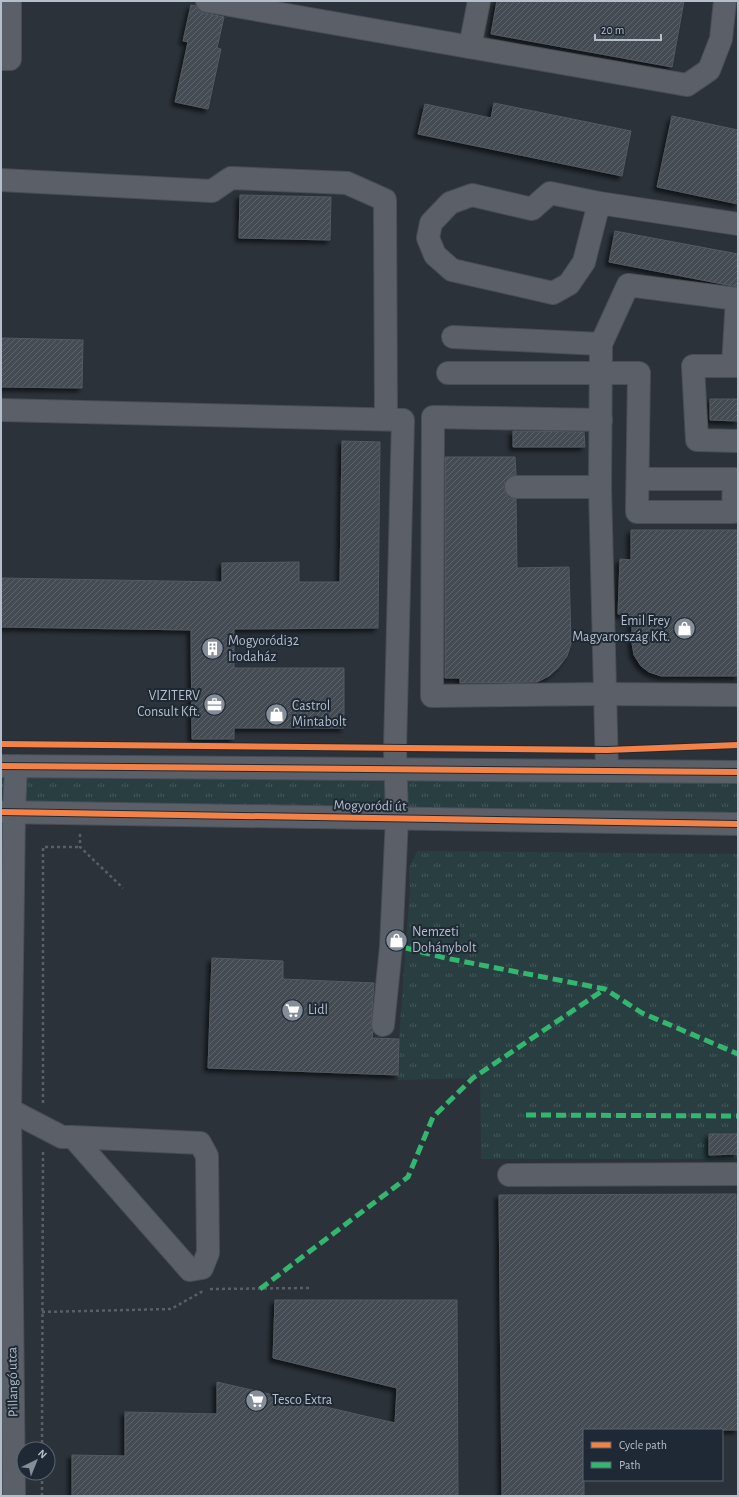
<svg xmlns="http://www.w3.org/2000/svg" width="739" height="1497" font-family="'Alegreya Sans',sans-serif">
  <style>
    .grass { fill: url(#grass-tufts) }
    .building { fill: url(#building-hatch); stroke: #535a61; filter: url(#shadow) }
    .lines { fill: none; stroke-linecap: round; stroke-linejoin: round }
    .minor-casing { stroke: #494e55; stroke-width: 24 }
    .path { stroke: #595f65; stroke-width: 2.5; stroke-dasharray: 3 3; stroke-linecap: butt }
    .minor { stroke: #5b6068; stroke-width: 22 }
    .quiet { stroke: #33b770; stroke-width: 5; stroke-dasharray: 10 5; stroke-linecap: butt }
    .cycleway-casing { stroke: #1e2935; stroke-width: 8 }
    .cycleway { stroke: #f48246; stroke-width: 6 }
    .labels { text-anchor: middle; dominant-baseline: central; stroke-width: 4; stroke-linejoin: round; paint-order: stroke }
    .poi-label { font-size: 14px; fill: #b5bfcb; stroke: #1e2935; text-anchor: start }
    .street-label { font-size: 14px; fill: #b5bfcb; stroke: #1e2935 }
  </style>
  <defs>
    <pattern id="grass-tufts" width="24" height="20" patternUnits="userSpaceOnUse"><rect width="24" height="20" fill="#283e40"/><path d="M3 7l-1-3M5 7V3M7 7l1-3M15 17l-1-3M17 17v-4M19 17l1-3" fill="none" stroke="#45585a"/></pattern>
    <pattern id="building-hatch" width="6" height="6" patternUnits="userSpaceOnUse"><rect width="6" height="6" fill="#454b52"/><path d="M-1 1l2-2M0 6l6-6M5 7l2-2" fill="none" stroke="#5e636a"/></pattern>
    <filter id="shadow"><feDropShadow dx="-3.5" dy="3.5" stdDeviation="2" flood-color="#0009"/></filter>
  </defs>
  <rect width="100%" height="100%" fill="#2b323a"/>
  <!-- grass -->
  <g class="grass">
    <polygon points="1,766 738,772 738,824 1,812"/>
    <polygon points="417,851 738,854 738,1159 481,1159 480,1078 398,1080 399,1039 410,887 409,869"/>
  </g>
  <!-- building -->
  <g class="building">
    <polygon points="497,1 684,1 672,67 491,34"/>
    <polygon points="191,5 196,6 199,11 204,13 224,17 217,48 221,49 208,109 175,102 188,42 183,41"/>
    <polygon points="494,103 631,131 622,176 418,134 425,104 491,118"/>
    <polygon points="672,116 738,130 738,204 657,187"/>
    <polygon points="240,195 331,197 330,240 239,238"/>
    <polygon points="615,231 738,254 738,287 609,262"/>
    <polygon points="1,338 83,340 82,388 1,387"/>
    <polygon points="710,399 738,399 738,421 710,420"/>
    <polygon points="513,431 584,432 585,447 513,447"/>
    <polygon points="342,441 380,442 378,628 234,629 234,668 344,668 344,728 234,728 234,739 192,739 191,630 1,627 1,578 222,582 222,563 299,562 299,582 340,582"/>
    <polygon points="445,457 515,457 516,475 510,476 505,480 504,487 505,493 509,498 516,499 517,568 569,567 571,644 567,656 558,668 549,676 537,682 460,683 460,678 445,678"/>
    <polygon points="631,530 738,530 738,676 661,676 649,672 641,666 634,655 632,643 632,616 618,614 620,559 631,560"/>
    <polygon points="212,958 283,961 283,979 374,983 371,1024 373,1031 372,1038 399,1039 398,1075 208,1068"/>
    <polygon points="709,1134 738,1134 738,1154 709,1155"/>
    <polygon points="736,1194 736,1236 738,1236 738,1277 737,1277 738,1430 584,1430 584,1496 502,1496 499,1195"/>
    <polygon points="275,1300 457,1300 458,1496 72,1496 72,1455 125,1456 125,1412 217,1414 217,1382 395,1423 397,1388 273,1358"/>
  </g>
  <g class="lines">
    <defs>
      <g id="minor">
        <polyline points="207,1 687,85 709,70 721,39 725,1"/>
        <polyline points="470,47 479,1"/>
        <polyline points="1,59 10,59 10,1"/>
        <polyline points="1,180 212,191 231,178 347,183 385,200 386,419"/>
        <polyline points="599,203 584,262 569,284 553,293 452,270 435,255 428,238 431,223 450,203 472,195 532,209 550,193 599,203 738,224"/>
        <polyline points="453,337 601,344"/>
        <polyline points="738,366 693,366 697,440 738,441"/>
        <polyline points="448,373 639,373 637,512 733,512 734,479 638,479"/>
        <polyline points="1,410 403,420 395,749 397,818 391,947 383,1025"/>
        <polyline points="601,420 433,417 432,696 604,694 738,695"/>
        <polyline points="516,487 600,487"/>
        <polyline points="1,766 738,772"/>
        <polyline points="607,771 600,487 601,344 628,285 737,299 733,366"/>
        <polyline points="1,812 738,824"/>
        <polyline points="10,1110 62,1137 73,1137 200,1143 207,1156 208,1253 202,1268 190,1270 73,1137"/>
        <polyline points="509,1175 738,1174"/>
        <polyline points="14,1496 10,1110 14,812 16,766"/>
      </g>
    </defs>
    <!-- minor casing -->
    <use href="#minor" class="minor-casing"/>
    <!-- path -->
    <g class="path">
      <polyline points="80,834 80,847 123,888"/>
      <polyline points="43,1103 43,847 80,847"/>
      <polyline points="210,1289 309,1288"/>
      <polyline points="42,1312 171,1309 203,1291"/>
      <polyline points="42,1449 43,1152"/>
      <polyline points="42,1496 42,1473"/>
    </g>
    <!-- minor -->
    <use href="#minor" class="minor"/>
    <!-- quiet -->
    <g class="quiet">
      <polyline points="391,947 406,948 445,958 605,989 642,1013 738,1054"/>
      <polyline points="526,1115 738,1116"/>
      <polyline points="260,1289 408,1177 433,1117 473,1078 605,989"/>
    </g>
    <defs>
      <g id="cycleway">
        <polyline points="1,744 607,750 738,745"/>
        <polyline points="1,766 738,772"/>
        <polyline points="1,812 738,824"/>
      </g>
    </defs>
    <!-- cycleway casing -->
    <use href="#cycleway" class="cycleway-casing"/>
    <!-- cycleway -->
    <use href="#cycleway" class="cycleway"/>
  </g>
  <!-- icons -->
  <defs>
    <symbol id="shop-disc" viewBox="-11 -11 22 22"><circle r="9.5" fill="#858e98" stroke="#1e2935"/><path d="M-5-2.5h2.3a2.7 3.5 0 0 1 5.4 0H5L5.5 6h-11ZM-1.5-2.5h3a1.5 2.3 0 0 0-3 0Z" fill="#fff"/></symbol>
    <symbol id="building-disc" viewBox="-11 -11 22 22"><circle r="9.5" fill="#858e98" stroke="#1e2935"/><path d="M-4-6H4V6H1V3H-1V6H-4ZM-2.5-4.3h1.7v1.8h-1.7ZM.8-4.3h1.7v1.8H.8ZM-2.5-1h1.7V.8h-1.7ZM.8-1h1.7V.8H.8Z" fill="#fff"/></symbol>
    <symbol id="office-disc" viewBox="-11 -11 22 22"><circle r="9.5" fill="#858e98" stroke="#1e2935"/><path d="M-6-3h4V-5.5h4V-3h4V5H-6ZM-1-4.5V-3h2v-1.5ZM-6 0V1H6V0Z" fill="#fff"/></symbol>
    <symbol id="supermarket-disc" viewBox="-11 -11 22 22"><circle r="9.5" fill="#858e98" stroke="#1e2935"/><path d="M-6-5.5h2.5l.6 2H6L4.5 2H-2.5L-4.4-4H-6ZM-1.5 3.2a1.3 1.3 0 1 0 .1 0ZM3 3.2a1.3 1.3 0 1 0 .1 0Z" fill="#fff"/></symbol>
  </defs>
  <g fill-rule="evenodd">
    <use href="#shop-disc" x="672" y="616" width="25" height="25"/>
    <use href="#building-disc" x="200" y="636" width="25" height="25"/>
    <use href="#office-disc" x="202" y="692" width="25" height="25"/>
    <use href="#shop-disc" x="264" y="702" width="25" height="25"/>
    <use href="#shop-disc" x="384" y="928" width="25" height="25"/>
    <use href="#supermarket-disc" x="280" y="998" width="25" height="25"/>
    <use href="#supermarket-disc" x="244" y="1388" width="25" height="25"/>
  </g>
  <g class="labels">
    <!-- poi labels -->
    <g class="poi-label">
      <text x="670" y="621" text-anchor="end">Emil Frey<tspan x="670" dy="16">Magyarország Kft.</tspan></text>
      <text x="228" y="641">Mogyoródi32<tspan x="228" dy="16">Irodaház</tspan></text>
      <text x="200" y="696" text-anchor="end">VIZITERV<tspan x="200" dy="16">Consult Kft.</tspan></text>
      <text x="292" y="706">Castrol<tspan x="292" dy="16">Mintabolt</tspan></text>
      <text x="412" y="932">Nemzeti<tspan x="412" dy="16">Dohánybolt</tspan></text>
      <text x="308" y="1010">Lidl</text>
      <text x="272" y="1400">Tesco Extra</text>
    </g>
    <!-- street labels -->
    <g class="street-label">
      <text transform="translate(370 806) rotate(1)">Mogyoródi út</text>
      <text transform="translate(13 1382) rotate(-91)">Pillangó utca</text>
    </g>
  </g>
  <!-- border -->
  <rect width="739" height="1497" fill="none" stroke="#b5bfcb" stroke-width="4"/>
  <!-- legend -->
  <rect x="583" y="1429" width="140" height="52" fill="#1e2935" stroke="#5a6571"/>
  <rect x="591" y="1442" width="20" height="6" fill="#f48246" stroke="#5a6571"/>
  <text x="619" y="1449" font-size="12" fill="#b5bfcb">Cycle path</text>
  <rect x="591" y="1462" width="20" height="6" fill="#33b770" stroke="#5a6571"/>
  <text x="619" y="1469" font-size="12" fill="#b5bfcb">Path</text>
  <!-- north arrow -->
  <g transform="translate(36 1461) rotate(43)"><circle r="19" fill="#1e2935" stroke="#5a6571"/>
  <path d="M0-3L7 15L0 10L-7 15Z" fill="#858e98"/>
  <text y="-6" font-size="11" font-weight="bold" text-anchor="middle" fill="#b5bfcb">N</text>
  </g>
  <!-- scale -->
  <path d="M595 34v6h66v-6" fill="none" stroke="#b5bfcb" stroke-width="2"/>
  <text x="601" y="34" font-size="12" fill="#b5bfcb" stroke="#1e2935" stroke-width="3" paint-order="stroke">20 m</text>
</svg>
